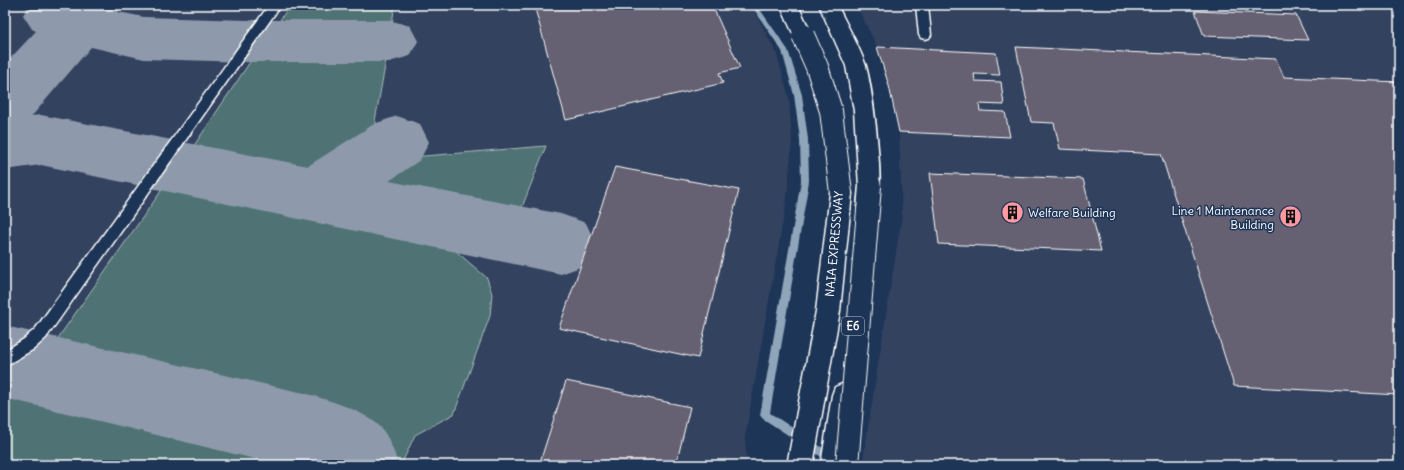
<svg xmlns="http://www.w3.org/2000/svg" width="1404" height="470" font-family="Delius,sans-serif">
  <style>
    .built { fill: #33425f }
    .green { fill: #4f7374; stroke: #a7b9ba }
    .lines { fill: none; stroke-linecap: round; stroke-linejoin: round }
    .stream { fill: #8fa5ba; fill-rule: evenodd }
    .taxiway { fill: #8e9aab; fill-rule: evenodd }
    .building { fill: #656172; stroke: #fff }
    .service-casing { stroke: #fff; stroke-width: 3 }
    .motorway-casing { stroke: #fff; stroke-width: 3 }
    .service { fill: #1d3557; fill-rule: evenodd }
    .motorway { fill: #1d3557; fill-rule: evenodd }
    .motorway-bridge-casing { stroke: #fff; stroke-width: 24; stroke-linecap: butt }
    .motorway-bridge { stroke: #1d3557; stroke-width: 22 }
    .labels { text-anchor: middle; dominant-baseline: central; stroke-width: 3; stroke-linejoin: round; paint-order: stroke }
    .shield { fill: #1d3557; stroke: #bbc2cd; stroke-width: 1 }
    .shield-label { font-size: 11px; font-weight: bold; fill: #fff }
    .poi-label { font-size: 12px; fill: #fff; stroke: #1d3557; text-anchor: end }
    .street-label { font-size: 12px; fill: #fff; stroke: #1d3557 }
  </style>
  <rect width="100%" height="100%" fill="#1d3557"/>
  <filter id="ink" filterUnits="userSpaceOnUse"><feTurbulence type="fractalNoise" baseFrequency=".025" numOctaves="2"/><feDisplacementMap in="SourceGraphic" scale="8" xChannelSelector="R" yChannelSelector="G"/><feConvolveMatrix kernelMatrix="1 2 1 2 8 2 1 2 1" color-interpolation-filters="sRGB"/></filter>
  <g filter="url(#ink)">
    <!-- built -->
    <g class="built">
      <polygon points="5,5 751,5 776,52 789,98 792,142 787,198 745,438 747,465 5,465"/>
      <polygon points="856,5 1399,5 1399,465 862,465 902,215 899,132 889,86 877,47"/>
    </g>
    <!-- green -->
    <g class="green">
      <polygon points="290,5 395,5 391,29 274,29"/>
      <polygon points="256,53 387,55 375,121 385,131 321,174 300,176 187,156"/>
      <polygon points="546,146 519,215 355,187 397,158 405,156 412,157"/>
      <path d="M 166,184 L 440,234 L 457,252 L 487,278 L 492,294 L 490,316 L 454,414 L 415,435 L 401,465 L 383,465 C 374,434 337,421 310,412 L 51,348 Z"/>
      <polygon points="5,386 294,452 302,465 5,465"/>
    </g>
    <g class="lines">
      <!-- stream -->
      <polygon class="stream" points="751,5 757,5 788,50 802,95 808,139 809,181 770,413 835,456 837,459 835,462 832,464 762,418 760,415 801,181 800,139 794,95 782,51"/>
      <!-- taxiway -->
      <g class="taxiway">
        <polygon points="29,5 122,5 118,12 144,17 248,20 389,20 410,26 418,41 410,56 389,62 248,62 144,59 91,47 32,116 41,115 308,166 374,124 397,116 420,124 429,142 420,160 389,181 561,214 586,223 596,244 586,265 561,274 41,165 5,170 5,64 36,31 32,29 23,15"/>
        <path d="M 5,326 L 304,393 C 325,399 368,411 382,429 C 390,439 394,453 399,465 L 279,465 L 5,398 Z"/>
      </g>
    </g>
    <!-- building -->
    <g class="building">
      <polygon points="534,5 712,5 740,68 719,73 723,83 566,120"/>
      <polygon points="1195,11 1296,15 1308,40 1204,36"/>
      <polygon points="877,47 996,53 1000,75 974,74 975,81 1001,82 1004,105 979,104 980,111 1005,112 1010,137 899,132 889,86"/>
      <polygon points="1016,47 1276,59 1284,77 1399,82 1399,395 1234,386 1161,154 1060,149 1054,123 1031,122"/>
      <polygon points="615,167 739,190 698,358 559,328"/>
      <polygon points="930,173 1083,179 1101,251 939,244"/>
      <polygon points="566,381 690,407 676,465 539,465"/>
    </g>
    <g class="lines">
      <defs>
        <g id="service">
          <polygon points="269,5 281,5 46,338 34,349 5,366 5,351 24,339 36,328"/>
          <polygon points="916,5 928,5 931,35 929,38 925,39 921,38 919,35"/>
        </g>
        <g id="motorway">
          <polygon points="780,5 798,5 812,35 810,40 803,42 796,40"/>
          <path d="M 819,5 L 837,5 C 846,23 860,48 866,66 C 873,92 886,191 876,212 L 868,215 L 860,212 L 857,206 L 859,186 L 854,111 L 846,66 Z"/>
          <polygon points="841,184 849,187 852,193 840,311 813,465 787,465 816,311 830,193 833,187"/>
          <polygon points="844,383 853,387 856,395 847,465 821,465 832,395 835,387"/>
        </g>
      </defs>
      <!-- service casing -->
      <use href="#service" class="service-casing"/>
      <!-- motorway casing -->
      <use href="#motorway" class="motorway-casing"/>
      <!-- service -->
      <use href="#service" class="service"/>
      <!-- motorway -->
      <use href="#motorway" class="motorway"/>
      <defs>
        <g id="motorway-bridge">
          <polyline points="803,35 817,67 831,111 841,193"/>
          <polyline points="847,465 870,186"/>
        </g>
      </defs>
      <!-- motorway-bridge casing -->
      <use href="#motorway-bridge" class="motorway-bridge-casing"/>
      <!-- motorway-bridge -->
      <use href="#motorway-bridge" class="motorway-bridge"/>
    </g>
  </g>
  <!-- icons -->
  <defs>
    <symbol id="building-disc" viewBox="-11 -11 22 22"><circle r="9.5" fill="#ff9aa2" stroke="#1d3557"/><path d="M-4-6H4V6H1V3H-1V6H-4ZM-2.5-4.3h1.7v1.8h-1.7ZM.8-4.3h1.7v1.8H.8ZM-2.5-1h1.7V.8h-1.7ZM.8-1h1.7V.8H.8Z" fill="#111"/></symbol>
  </defs>
  <g fill-rule="evenodd">
    <use href="#building-disc" x="1000" y="200" width="25" height="25"/>
    <use href="#building-disc" x="1278" y="204" width="25" height="25"/>
  </g>
  <g class="labels">
    <!-- shield labels -->
    <rect class="shield" x="842" y="317" width="22" height="18" rx="3"/>
    <g class="shield-label">
      <text x="853" y="326">E6</text>
    </g>
    <!-- poi labels -->
    <g class="poi-label">
      <text x="1274" y="210">Line 1 Maintenance<tspan x="1274" dy="14">Building</tspan></text>
      <text x="1028" y="212" text-anchor="start">Welfare Building</text>
    </g>
    <!-- street labels -->
    <g class="street-label">
      <text transform="translate(834 244) rotate(-85)">NAIA EXPRESSWAY</text>
    </g>
  </g>
  <!-- margin -->
  <rect width="1404" height="470" fill="none" stroke="#1d3557" stroke-width="20"/>
  <rect x="10" y="10" width="1384" height="450" fill="none" stroke="#fff" stroke-width="1.5" filter="url(#ink)"/>
</svg>
